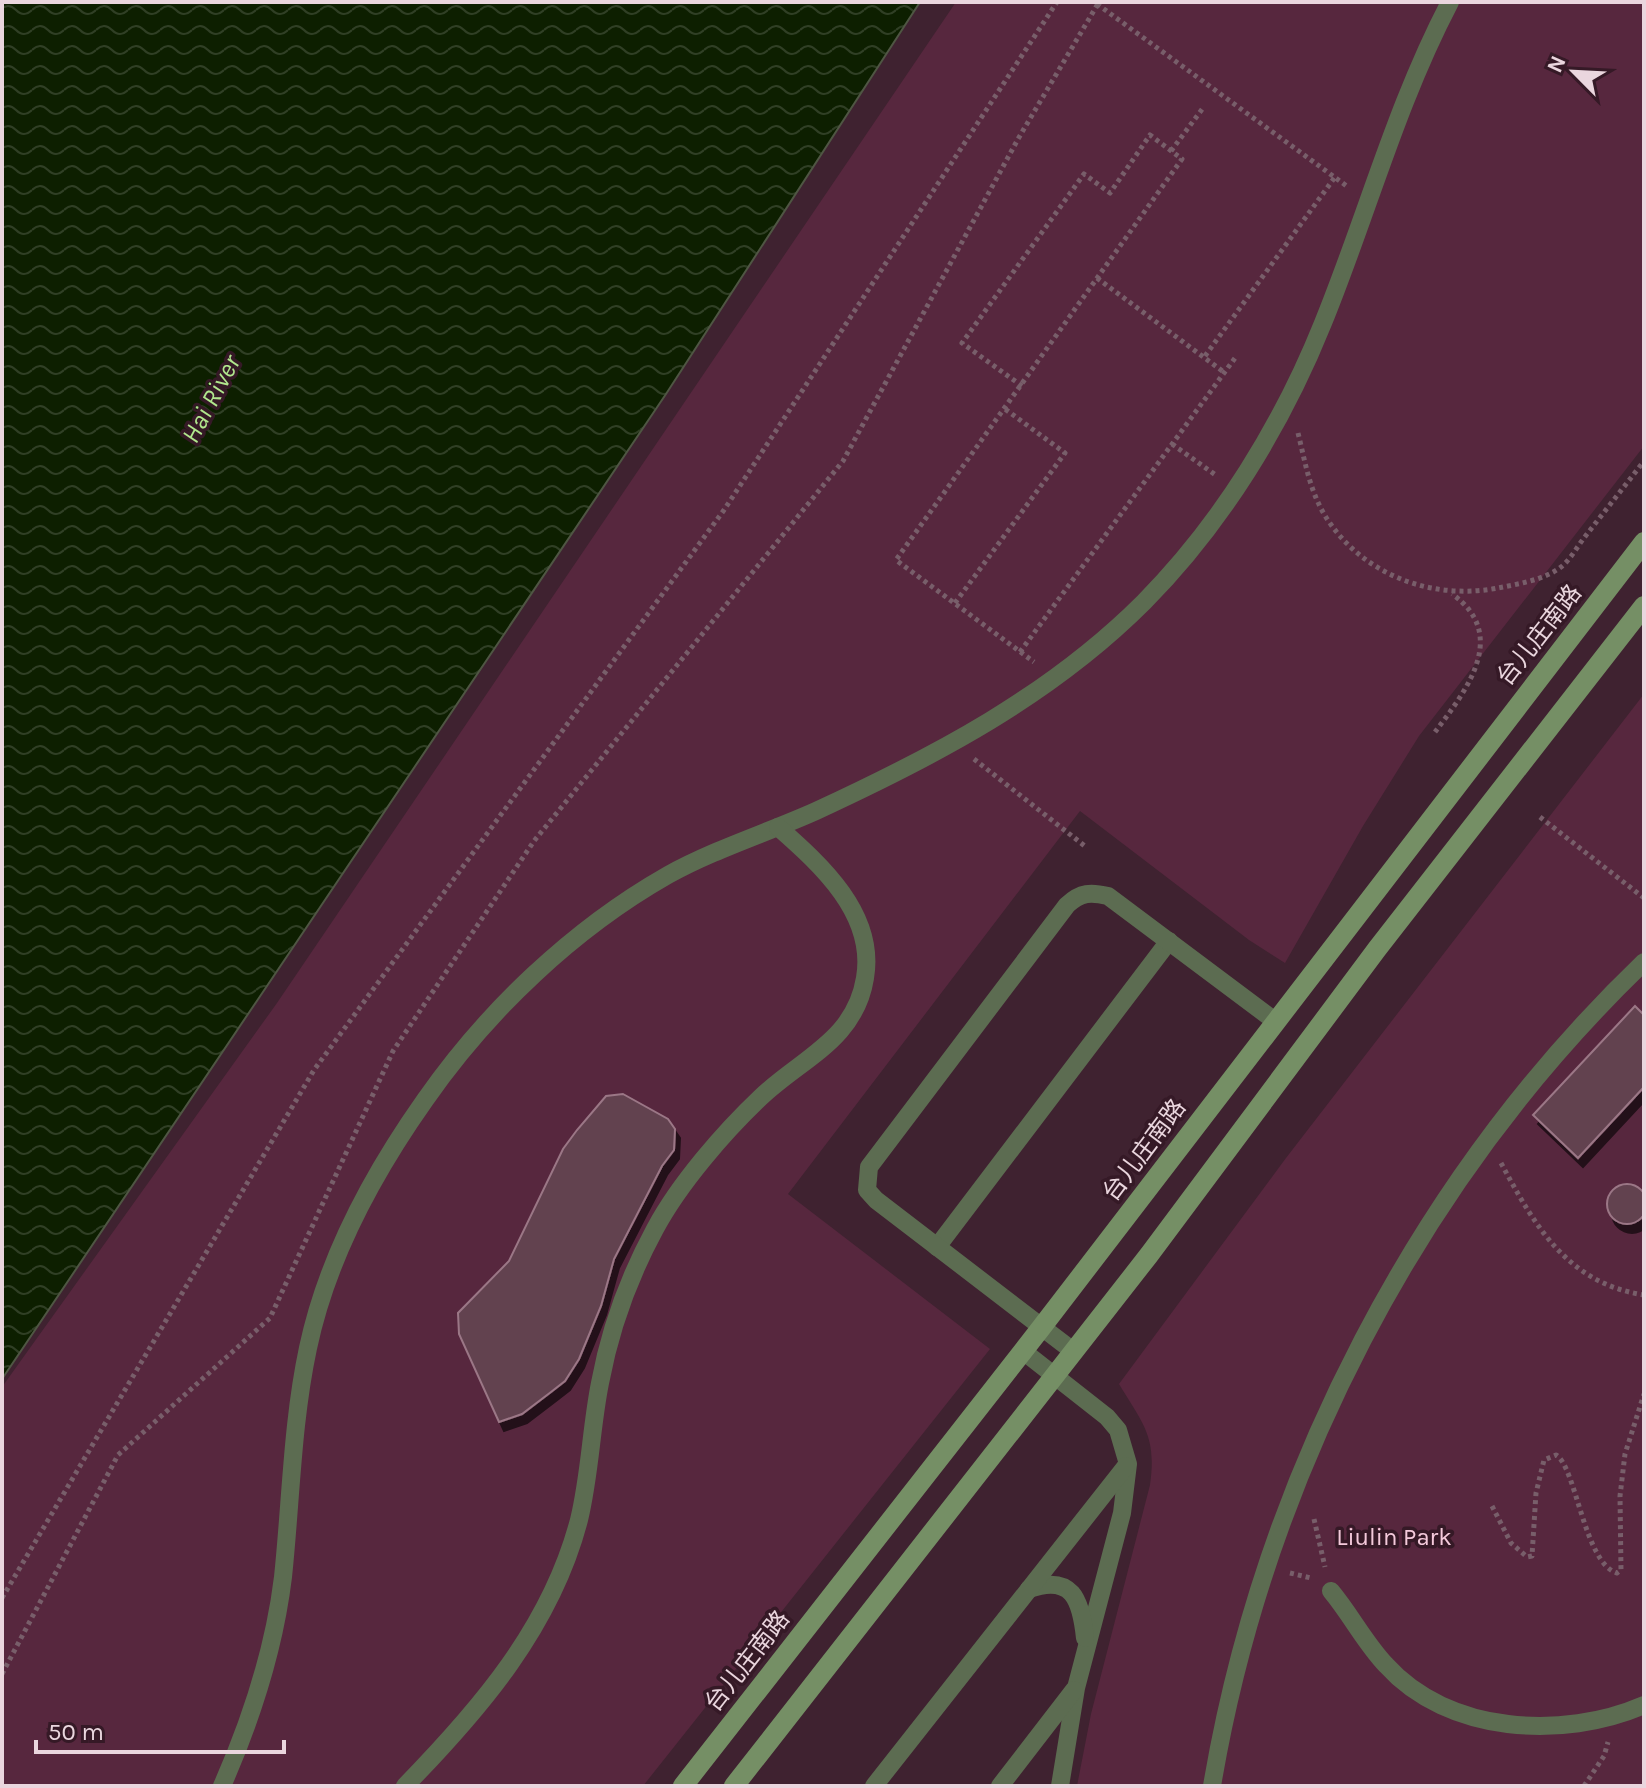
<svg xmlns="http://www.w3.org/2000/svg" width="1646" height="1788" font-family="Karla,'Noto Sans SC',sans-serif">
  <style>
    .green { fill: #57273e }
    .water { fill: url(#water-waves); stroke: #4f5643; stroke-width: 2 }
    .building { fill: #624250; stroke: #9b7786; stroke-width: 2; filter: url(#shadow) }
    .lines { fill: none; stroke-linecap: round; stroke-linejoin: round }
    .path { stroke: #785e6a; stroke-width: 5; stroke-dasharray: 4 4; stroke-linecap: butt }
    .lane { stroke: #5c6c51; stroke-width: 18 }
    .secondary { stroke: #758f65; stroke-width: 20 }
    .labels { text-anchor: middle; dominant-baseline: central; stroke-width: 7; stroke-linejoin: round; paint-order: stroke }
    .street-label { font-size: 24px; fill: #ead6de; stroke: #351926 }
    .park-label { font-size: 24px; fill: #f4cadb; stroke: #351926 }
    .water-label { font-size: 26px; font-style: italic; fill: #b1e78d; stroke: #351926 }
  </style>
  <defs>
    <pattern id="water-waves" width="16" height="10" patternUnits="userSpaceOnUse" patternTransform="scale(2)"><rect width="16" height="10" fill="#0d1f00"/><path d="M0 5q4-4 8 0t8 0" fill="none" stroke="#303f25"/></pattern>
    <filter id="shadow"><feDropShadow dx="5" dy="9" stdDeviation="0" flood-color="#0009"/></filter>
  </defs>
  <rect width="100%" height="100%" fill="#3f2230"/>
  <!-- green -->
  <g class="green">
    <polygon points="956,2 1644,2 1644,446 1419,736 1363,826 1285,963 1249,940 1080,811 788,1194 990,1349 643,1786 2,1786 2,1387 277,1003"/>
    <path d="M 1644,694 L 1644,1786 L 1077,1786 L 1091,1714 L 1150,1485 C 1157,1436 1143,1424 1119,1384 L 1286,1158 Z"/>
  </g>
  <!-- water -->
  <polygon class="water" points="2,2 920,2 666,394 2,1379"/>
  <!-- building -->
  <g class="building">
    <polygon points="1635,1006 1644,1015 1644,1087 1578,1158 1533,1115"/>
    <polygon points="623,1094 668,1119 675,1129 674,1150 662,1166 614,1259 601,1306 579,1359 565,1381 551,1392 522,1414 499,1422 459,1334 458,1313 509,1261 563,1149 577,1130 606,1096"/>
    <circle cx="1627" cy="1204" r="20"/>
  </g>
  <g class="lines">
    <!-- path -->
    <g class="path">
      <polyline points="1097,4 1348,187"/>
      <polyline points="1171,151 1203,108"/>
      <polyline points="1097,278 1225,373"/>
      <polyline points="1205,356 1335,177"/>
      <polyline points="1022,386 962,343 1084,174 1110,193 1150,135 1182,159 896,560 1034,662"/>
      <path d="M 1298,433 C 1305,461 1309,488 1324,514 C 1360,574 1431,601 1498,588 C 1518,584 1544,580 1561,567 C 1570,560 1577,547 1584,538 C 1604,512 1624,487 1644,461"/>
      <polyline points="1172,444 1217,476"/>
      <polyline points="955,603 1065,453 1005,409"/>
      <polyline points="1020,652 1235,358"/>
      <path d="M 1435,732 C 1466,691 1510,635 1452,594"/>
      <polyline points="974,759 1086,847"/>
      <polyline points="1540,817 1644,898"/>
      <path d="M 1501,1163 C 1535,1226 1567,1283 1644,1295"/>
      <path d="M 1492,1506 L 1511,1543 L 1527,1557 L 1532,1556 L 1536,1493 L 1544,1460 L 1556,1455 C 1576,1466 1584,1563 1617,1573 L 1621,1570 L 1620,1496 L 1625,1454 L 1644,1394"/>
      <polyline points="1314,1519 1325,1567"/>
      <polyline points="1290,1573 1311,1578"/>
      <polyline points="2,1598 314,1070 724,510 1057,2"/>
      <polyline points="2,1674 118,1455 270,1318 393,1051 534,841 843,461 1018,139 1099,2"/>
      <polyline points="1584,1786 1604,1756 1608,1742"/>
    </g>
    <!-- lane -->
    <g class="lane">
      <polyline points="937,1247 1169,941"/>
      <polyline points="1023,1351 1107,1417 1118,1430 1128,1464 1122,1513 1076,1688 1060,1786"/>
      <path d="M 1073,1351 L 876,1200 L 867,1190 L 869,1167 L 1067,905 C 1081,892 1091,892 1108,896 L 1275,1021"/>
      <path d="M 1029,1589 C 1072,1574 1081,1599 1085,1638"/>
      <path d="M 1331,1591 C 1351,1615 1365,1643 1386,1665 C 1448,1734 1563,1740 1644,1705"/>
      <path d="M 222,1786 C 252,1718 274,1651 283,1577 C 291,1501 292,1423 308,1348 C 327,1258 372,1175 425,1100 C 487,1011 573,929 668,875 C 715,849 767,833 816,811 C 935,756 1050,696 1144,602 C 1222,523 1282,425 1323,323 C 1367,215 1396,105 1450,2"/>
      <path d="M 405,1786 C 480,1709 551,1627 579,1520 C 590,1475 591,1428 600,1383 C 610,1329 629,1277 655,1229 C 679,1184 724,1132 761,1097 C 802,1058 855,1040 865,978 C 876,914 821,865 778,827"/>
      <polyline points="874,1786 1126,1466"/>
      <polyline points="1000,1786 1074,1690"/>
      <path d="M 1212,1786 C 1264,1478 1418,1179 1644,962"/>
    </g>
    <!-- secondary -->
    <g class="secondary">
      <polyline points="683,1786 1041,1328 1644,542"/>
      <polyline points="734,1786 1149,1255 1377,949 1644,606"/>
    </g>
  </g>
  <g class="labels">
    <!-- street labels -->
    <g class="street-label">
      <text transform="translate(1539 635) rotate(-52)">台儿庄南路</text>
      <text transform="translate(1144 1150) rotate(-53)">台儿庄南路</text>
      <text transform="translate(747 1661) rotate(-52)">台儿庄南路</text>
    </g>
    <!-- park labels -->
    <g class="park-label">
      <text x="1394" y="1537">Liulin Park</text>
    </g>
    <!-- water labels -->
    <g class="water-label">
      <text transform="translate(211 399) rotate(-62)">Hai River</text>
    </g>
  </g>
  <!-- border -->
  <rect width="1646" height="1788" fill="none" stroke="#ead6de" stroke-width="8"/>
  <!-- north arrow -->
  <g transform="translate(1574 72) rotate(294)" stroke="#351926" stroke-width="6" paint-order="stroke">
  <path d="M0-6L14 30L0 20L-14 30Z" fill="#ead6de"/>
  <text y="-12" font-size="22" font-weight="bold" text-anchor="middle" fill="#ead6de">N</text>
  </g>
  <!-- scale -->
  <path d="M36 1740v12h248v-12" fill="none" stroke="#ead6de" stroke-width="4"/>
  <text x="48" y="1740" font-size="24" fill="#ead6de" stroke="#351926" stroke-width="6" paint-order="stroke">50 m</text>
</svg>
